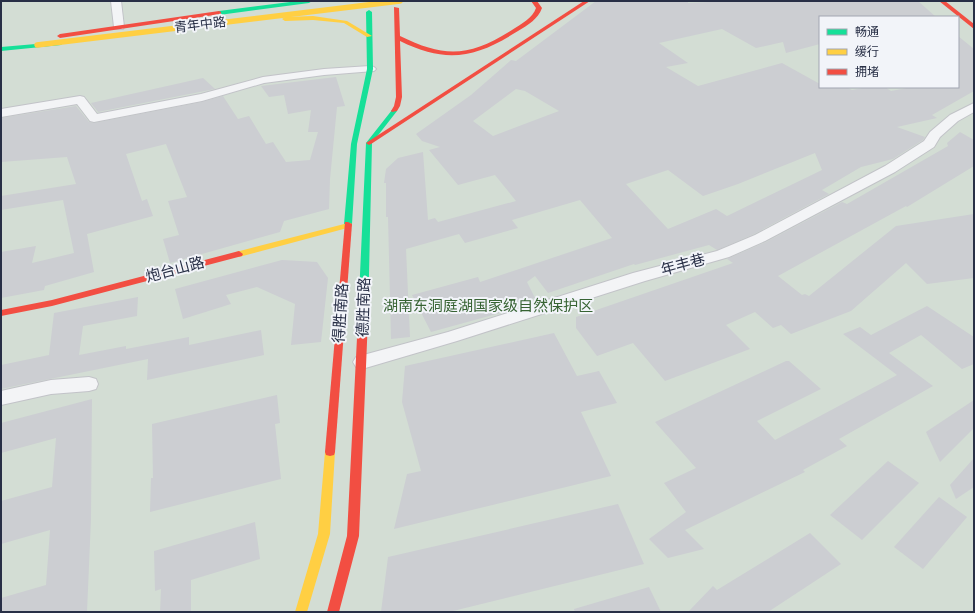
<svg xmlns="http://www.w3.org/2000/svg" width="975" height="613" font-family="'Sofia Sans Condensed','Noto Sans SC',sans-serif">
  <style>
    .green { fill: #d3ddd4; fill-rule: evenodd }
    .building { fill: #ccced2; fill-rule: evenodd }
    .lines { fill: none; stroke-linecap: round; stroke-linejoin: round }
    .street-casing { stroke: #c2c3c8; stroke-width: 2 }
    .street { fill: #f3f4f6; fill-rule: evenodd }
    .fast { fill: #16e098; fill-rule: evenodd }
    .slow { fill: #ffcf43; fill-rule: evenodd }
    .jam { fill: #f24e42; fill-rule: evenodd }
    .slow-bridge { stroke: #ffcf43; stroke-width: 5.5 }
    .labels { text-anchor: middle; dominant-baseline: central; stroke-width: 4; stroke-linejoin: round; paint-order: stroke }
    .far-street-label { font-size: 13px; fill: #282f46; stroke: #f2f4f9 }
    .street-label { font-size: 15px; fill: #282f46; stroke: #f2f4f9 }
    .park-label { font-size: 15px; fill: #376333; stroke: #f2f4f9 }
  </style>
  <rect width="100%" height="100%" fill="#e4e5ea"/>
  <!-- green -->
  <path class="green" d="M 1,1 L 974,1 L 974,612 L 1,612 ZM 820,17 L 958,17 L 958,87 L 820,87 Z"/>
  <!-- building -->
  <g class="building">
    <path d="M 596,1 L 688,1 L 688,3 L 730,1 L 918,1 L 936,17 L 820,17 L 820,44 L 786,53 L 783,42 L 756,48 L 722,29 L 659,43 L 688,63 L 666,67 L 698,86 L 782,63 L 820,84 L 820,87 L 846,87 L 852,90 L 868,87 L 885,87 L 891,91 L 912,87 L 958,87 L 958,36 L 974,49 L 974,91 L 932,115 L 937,118 L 897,127 L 925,137 L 923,140 L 893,159 L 861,167 L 822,190 L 829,194 L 754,234 L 717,250 L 709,245 L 635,265 L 634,264 L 548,293 L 535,276 L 527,282 L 535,298 L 498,311 L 500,313 L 431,332 L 412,295 L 478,277 L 480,282 L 612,238 L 580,200 L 512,220 L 518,228 L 465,243 L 459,234 L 406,249 L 410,337 L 391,339 L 388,217 L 386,217 L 386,183 L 384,183 L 386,169 L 398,158 L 423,152 L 428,220 L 435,218 L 438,222 L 516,201 L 495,175 L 458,185 L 429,150 L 440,147 L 422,141 L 416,134 L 471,95 L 511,60 L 516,61 ZM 516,89 L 525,91 L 559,111 L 493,136 L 473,121 ZM 815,153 L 822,170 L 727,216 L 716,209 L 668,229 L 626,184 L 668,170 L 703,196 L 738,184 Z"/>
    <polygon points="336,77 345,106 337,107 330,179 329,209 284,221 280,232 170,263 163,239 179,235 168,201 187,197 170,154 166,144 126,154 142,201 147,199 153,216 87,234 94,272 45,286 44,290 1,298 1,252 36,246 32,263 74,253 63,200 1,210 1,196 76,184 67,157 1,162 1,118 76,106 89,122 94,123 202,102 223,96 238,119 249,116 266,144 273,142 286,162 310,160 318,132 308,132 311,110 288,114 284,95 269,97 261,86"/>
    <polygon points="203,78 215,89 98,112 91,103"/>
    <polygon points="960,132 974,140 974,166 907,207 906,206 778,276 802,295 805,294 809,296 896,226 974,214 974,278 927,284 906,263 851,311 791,334 781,325 773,328 755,312 726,325 750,349 665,381 633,343 597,356 576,328 576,317 733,263 727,259 766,242 842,202 847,204 948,146 947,143"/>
    <polygon points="282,260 317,262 328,278 321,342 291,345 295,304 257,287 226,295 231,304 183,319 175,289"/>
    <polygon points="138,297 137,316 83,326 79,355 126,346 126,349 189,337 189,345 261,330 264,355 147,380 148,359 1,389 1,365 49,355 54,313"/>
    <polygon points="927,306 974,337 974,364 962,369 921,335 889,353 933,386 839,439 847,446 803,470 805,472 685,530 704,549 668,558 649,539 686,512 664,483 696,468 655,422 786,361 789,361 821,389 757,421 775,440 897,375 843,334 860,327 871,335"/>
    <polygon points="554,333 577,376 599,371 617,403 581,412 611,476 394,529 407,474 421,471 402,402 405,366"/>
    <polygon points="277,395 280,423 275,424 281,479 150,512 151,478 153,478 152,424"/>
    <polygon points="92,399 91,519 87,612 1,612 1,598 46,585 50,530 1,544 1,501 52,487 56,438 1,453 1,423"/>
    <polygon points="974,400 974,428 940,462 926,432"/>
    <polygon points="974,458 974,487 956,499 950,485"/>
    <polygon points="888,461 919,483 862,540 830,515"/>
    <polygon points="939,497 967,517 923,569 894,547"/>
    <polygon points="618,504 644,564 449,612 381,612 388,557"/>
    <polygon points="255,522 260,559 191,580 191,612 160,612 161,589 155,591 154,551"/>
    <polygon points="810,533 841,564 768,612 688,612 713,586 717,590"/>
    <polygon points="649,587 661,612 575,612 574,609"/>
  </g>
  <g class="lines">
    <defs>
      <g id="street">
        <polygon points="111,1 121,1 124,27 123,29 115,29 114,27"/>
        <polygon points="370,66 374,67 376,69 374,71 324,75 264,83 202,101 94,122 90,121 77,104 1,117 1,109 80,96 84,97 97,114 201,94 263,77 324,69"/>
        <polygon points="974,103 974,112 958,121 940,137 934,147 895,172 765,241 729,257 645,281 457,341 362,369 356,367 353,362 356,357 448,332 633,273 717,251 755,235 885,166 924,141 930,132 950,115"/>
        <polygon points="89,377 96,379 98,384 96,389 89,391 51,394 1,405 1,391 51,380"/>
      </g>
    </defs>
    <!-- street casing -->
    <use href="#street" class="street-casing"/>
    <!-- street -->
    <use href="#street" class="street"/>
    <!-- fast -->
    <g class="fast">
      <polygon points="298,1 312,1 309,3 219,15 216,13 219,11"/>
      <polygon points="369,10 372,12 373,69 357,144 352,224 348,226 344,224 351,144 367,69 366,12"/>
      <polygon points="59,42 62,44 61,45 1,51 1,47"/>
      <polygon points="394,109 397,111 372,143 368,318 363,321 358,318 366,143 392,110"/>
    </g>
    <!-- slow -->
    <g class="slow">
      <polygon points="313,16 347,21 372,36 367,37 344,23 313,20 285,21 282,19 285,17"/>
      <polygon points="348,223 351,223 352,225 351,227 239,257 235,254 236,252"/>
      <polygon points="330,448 334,449 335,452 330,534 307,612 295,612 318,534 325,452 326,449"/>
    </g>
    <!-- jam -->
    <g class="jam">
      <path d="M 531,1 L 537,1 L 542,8 C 538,19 528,25 518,31 C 475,58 447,64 400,41 L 402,97 L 400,106 L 397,111 L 392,112 L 391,111 L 394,106 L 396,97 L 394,7 L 399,8 L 400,36 C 445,58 469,57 512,30 C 521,24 533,18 536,8 Z"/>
      <polygon points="584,1 590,1 371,144 369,145 366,143"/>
      <polygon points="939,1 945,1 974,24 974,29"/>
      <polygon points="219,11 221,12 221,14 60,38 57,36 60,34"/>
      <polygon points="345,222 348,222 352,224 335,452 334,455 330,456 326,455 325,452"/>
      <polygon points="239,251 243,254 242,256 52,306 1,316 1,310 52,300"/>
      <polygon points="363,315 368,318 359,536 339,612 327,612 347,536 358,318"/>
    </g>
    <!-- slow-bridge -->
    <polyline class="slow-bridge" points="37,45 400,1"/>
  </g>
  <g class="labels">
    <!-- far-street labels -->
    <g class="far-street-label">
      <text transform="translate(200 25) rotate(-7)">青年中路</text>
    </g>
    <!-- street labels -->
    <g class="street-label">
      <text transform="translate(683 265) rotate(-15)">年丰巷</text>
      <text transform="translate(175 270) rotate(-15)">炮台山路</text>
      <text transform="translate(364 307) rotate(-88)">德胜南路</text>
      <text transform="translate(341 313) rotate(-86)">得胜南路</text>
    </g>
    <!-- park labels -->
    <g class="park-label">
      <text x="488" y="306">湖南东洞庭湖国家级自然保护区</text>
    </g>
  </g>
  <!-- border -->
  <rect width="975" height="613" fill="none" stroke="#282f46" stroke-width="4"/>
  <!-- legend -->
  <rect x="819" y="16" width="140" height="72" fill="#f2f4f9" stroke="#a1a5b1"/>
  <rect x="827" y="29" width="20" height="6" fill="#16e098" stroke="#a1a5b1"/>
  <text x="855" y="36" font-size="12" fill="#282f46">畅通</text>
  <rect x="827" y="49" width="20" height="6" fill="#ffcf43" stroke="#a1a5b1"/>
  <text x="855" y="56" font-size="12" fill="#282f46">缓行</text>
  <rect x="827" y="69" width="20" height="6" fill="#f24e42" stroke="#a1a5b1"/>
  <text x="855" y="76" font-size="12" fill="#282f46">拥堵</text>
</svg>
